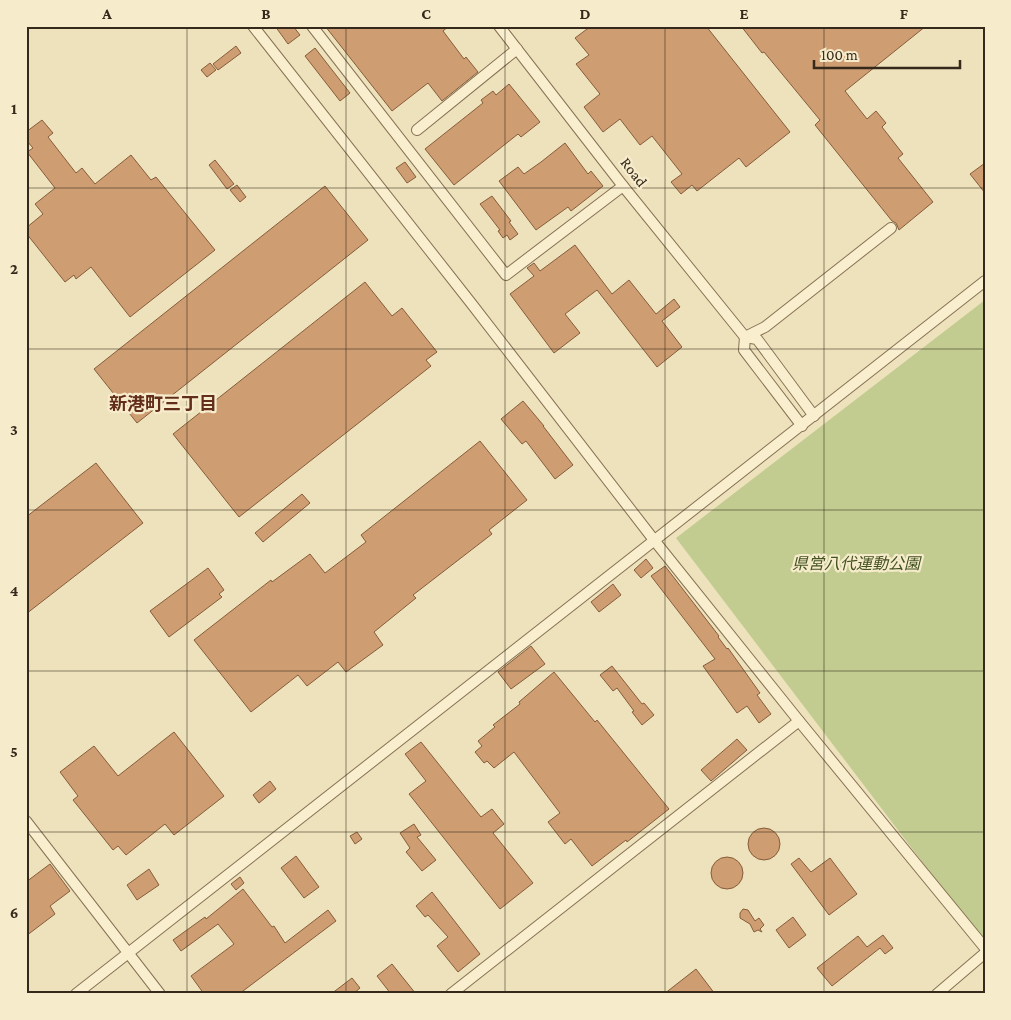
<svg xmlns="http://www.w3.org/2000/svg" width="1011" height="1020" font-family="'Crimson Pro','Noto Sans JP',serif">
  <style>
    .green { fill: #c2cc90 }
    .building { fill: #ce9d71; stroke: #865d3b }
    .lines { fill: none; stroke-linecap: round; stroke-linejoin: round }
    .minor-casing { stroke: #867255; stroke-width: 12 }
    .minor { stroke: #f9efcf; stroke-width: 10 }
    .grid { fill: none; stroke: #35291b; stroke-width: 1; stroke-opacity: 0.55 }
    .labels { text-anchor: middle; dominant-baseline: central; stroke-width: 4.5; stroke-linejoin: round; paint-order: stroke }
    .street-label { font-size: 16px; fill: #35291b; stroke: #f6eccc }
    .park-label { font-size: 16px; font-style: italic; fill: #435221; stroke: #f6eccc }
    .neighbourhood-label { font-size: 18px; font-weight: bold; fill: #622d19; stroke: #f6eccc }
    .neatline { fill: none; stroke: #35291b; stroke-width: 2 }
    .grid-label { font-size: 16px; text-anchor: middle; font-weight: bold; fill: #35291b }
  </style>
  <rect width="100%" height="100%" fill="#eee2bc"/>
  <!-- green -->
  <polygon class="green" points="985,300 985,941 983,942 676,538"/>
  <!-- building -->
  <g class="building">
    <polygon points="275,26 293,26 300,35 288,44"/>
    <polygon points="325,26 449,26 443,31 464,59 466,57 478,72 442,101 428,83 392,111"/>
    <polygon points="591,26 706,26 790,132 746,167 739,158 697,191 692,185 681,194 671,182 682,174 652,136 640,145 620,119 603,132 584,107 600,94 576,64 589,55 575,38"/>
    <polygon points="741,26 926,26 845,91 867,119 876,111 886,123 882,127 903,154 898,158 933,202 899,230 896,223 892,221 815,125 820,120 764,52 762,53"/>
    <polygon points="236,46 241,53 218,70 213,64"/>
    <polygon points="315,48 350,93 340,101 305,56"/>
    <polygon points="210,63 216,70 207,77 201,70"/>
    <polygon points="509,84 540,122 521,137 518,134 454,185 425,149 483,103 481,100 493,91 496,95"/>
    <polygon points="42,120 53,133 48,137 76,173 82,168 95,184 131,155 151,180 156,177 215,250 130,317 91,267 76,279 74,275 65,282 26,233 26,228 43,214 35,204 55,188 27,152 33,148 26,140 26,132"/>
    <polygon points="565,143 588,174 591,171 603,186 571,211 568,207 536,230 499,181 518,167 524,174 541,162"/>
    <polygon points="215,160 234,184 227,189 209,165"/>
    <polygon points="405,162 416,177 407,183 396,168"/>
    <polygon points="985,163 985,193 970,174"/>
    <polygon points="237,185 246,197 240,202 230,190"/>
    <polygon points="325,186 368,240 137,423 94,369"/>
    <polygon points="492,196 511,221 509,222 518,234 510,240 507,235 503,238 498,231 500,230 480,204"/>
    <polygon points="575,245 612,294 629,280 656,314 674,299 680,307 662,321 682,347 657,367 597,290 565,314 580,333 554,353 510,294 534,276 527,268 534,263 540,271"/>
    <polygon points="365,282 392,316 402,308 437,352 426,360 431,366 239,517 173,434"/>
    <polygon points="523,401 544,426 543,426 573,465 555,479 526,441 522,444 501,419"/>
    <polygon points="480,441 527,500 489,530 492,534 413,595 416,598 374,632 383,645 346,672 338,662 307,686 298,675 251,712 194,640 271,580 272,582 310,554 325,573 366,542 361,535"/>
    <polygon points="96,463 143,523 26,614 26,517"/>
    <polygon points="302,494 310,503 263,542 255,533"/>
    <polygon points="646,559 653,568 641,578 634,570"/>
    <polygon points="665,566 719,636 718,637 727,649 728,648 760,693 757,695 771,714 759,723 747,706 737,713 703,666 715,659 651,576"/>
    <polygon points="208,568 224,590 219,594 222,597 169,637 150,611"/>
    <polygon points="613,584 621,595 599,612 591,602"/>
    <polygon points="531,646 545,664 511,689 498,672"/>
    <polygon points="612,666 642,704 644,703 654,715 642,725 632,712 634,711 617,688 613,691 600,675"/>
    <polygon points="554,672 595,722 597,720 669,809 627,842 626,840 592,866 571,839 565,844 548,822 560,813 514,752 494,768 487,761 484,763 475,752 482,746 478,741 495,727 493,725 520,704 519,702"/>
    <polygon points="174,732 224,796 174,835 165,824 126,855 118,846 113,850 73,800 78,796 60,772 94,746 118,776"/>
    <polygon points="737,739 747,750 711,781 701,770"/>
    <polygon points="421,742 481,817 492,809 504,824 493,833 533,883 500,909 409,794 426,781 405,754"/>
    <polygon points="270,781 276,789 259,803 253,795"/>
    <polygon points="414,824 421,835 417,837 436,860 422,871 406,852 410,848 400,833"/>
    <circle cx="764" cy="844" r="16"/>
    <polygon points="357,832 362,839 355,844 350,836"/>
    <polygon points="296,856 319,887 304,898 281,868"/>
    <circle cx="727" cy="873" r="16"/>
    <polygon points="799,858 811,872 830,858 857,894 829,915 791,864"/>
    <polygon points="50,864 70,891 50,906 55,914 26,936 26,882"/>
    <polygon points="149,869 159,885 137,900 127,885"/>
    <polygon points="240,877 244,883 236,890 231,884"/>
    <polygon points="243,889 272,927 274,926 285,943 328,910 336,921 239,994 204,994 191,976 234,944 218,924 181,951 173,940 205,917 206,919"/>
    <polygon points="432,892 480,954 458,972 437,946 448,937 428,915 425,917 416,906"/>
    <polygon points="743,909 748,910 755,921 759,918 764,925 760,929 762,932 758,930 754,932 750,924 740,918 740,913"/>
    <polygon points="793,917 806,935 789,948 776,930"/>
    <polygon points="883,935 893,948 885,954 880,948 832,986 817,968 858,936 867,947"/>
    <polygon points="392,964 416,994 391,994 377,976"/>
    <polygon points="696,969 715,994 664,994"/>
    <polygon points="352,978 360,988 353,994 331,994"/>
  </g>
  <g class="lines">
    <defs>
      <g id="minor">
        <polyline points="253,26 471,303 654,540 799,721 985,948"/>
        <polyline points="312,26 506,275 623,186"/>
        <polyline points="499,26 623,186 745,337 757,339 814,416"/>
        <polyline points="417,130 517,49"/>
        <polyline points="745,337 765,327 891,228"/>
        <polyline points="745,337 744,350 802,426"/>
        <polyline points="26,821 160,994"/>
        <polyline points="76,994 985,281"/>
        <polyline points="451,994 799,721"/>
        <polyline points="937,994 985,953"/>
      </g>
    </defs>
    <!-- minor casing -->
    <use href="#minor" class="minor-casing"/>
    <!-- minor -->
    <use href="#minor" class="minor"/>
  </g>
  <!-- grid -->
  <path class="grid" d="M 187,26 L 187,994M 346,26 L 346,994M 505,26 L 505,994M 665,26 L 665,994M 824,26 L 824,994M 26,188 L 985,188M 26,349 L 985,349M 26,510 L 985,510M 26,671 L 985,671M 26,832 L 985,832"/>
  <g class="labels">
    <!-- street labels -->
    <g class="street-label">
      <text transform="translate(634 172) rotate(52)">Road</text>
    </g>
    <!-- park labels -->
    <g class="park-label">
      <text x="856" y="563">県営八代運動公園</text>
    </g>
    <!-- neighbourhood labels -->
    <g class="neighbourhood-label">
      <text x="163" y="404">新港町三丁目</text>
    </g>
  </g>
  <!-- border -->
  <rect width="1011" height="1020" fill="none" stroke="#f6eccc" stroke-width="55"/>
  <!-- scale -->
  <path d="M814 60v8h146v-8" fill="none" stroke="#35291b" stroke-width="2.5"/>
  <text x="821" y="60" font-size="15" fill="#35291b" stroke="#f6eccc" stroke-width="4" paint-order="stroke">100 m</text>
  <rect x="28" y="28" width="956" height="964" class="neatline"/>
  <g class="grid-label">
    <text x="107" y="19">A</text>
    <text x="266" y="19">B</text>
    <text x="426" y="19">C</text>
    <text x="585" y="19">D</text>
    <text x="744" y="19">E</text>
    <text x="904" y="19">F</text>
    <text x="14" y="114">1</text>
    <text x="14" y="274">2</text>
    <text x="14" y="435">3</text>
    <text x="14" y="596">4</text>
    <text x="14" y="757">5</text>
    <text x="14" y="918">6</text>
  </g>
</svg>
